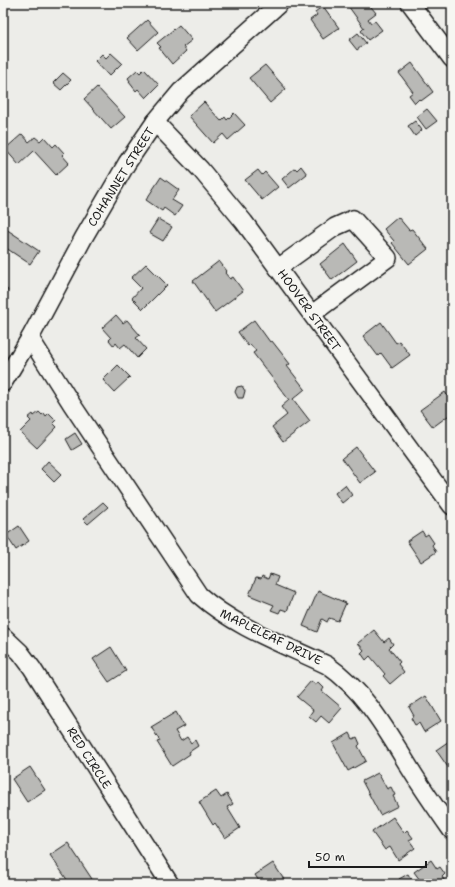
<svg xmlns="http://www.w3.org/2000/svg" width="455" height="887" font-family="'Shantell Sans',sans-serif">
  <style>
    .building { fill: #b9b9b6; stroke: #1c1c1c }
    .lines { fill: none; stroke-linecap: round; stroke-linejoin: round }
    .minor-casing { stroke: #1c1c1c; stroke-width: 20 }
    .minor { stroke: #f6f6f2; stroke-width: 17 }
    .labels { text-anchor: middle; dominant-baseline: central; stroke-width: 3; stroke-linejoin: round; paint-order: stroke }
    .street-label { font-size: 12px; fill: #1c1c1c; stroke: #f6f6f2 }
  </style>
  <rect width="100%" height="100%" fill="#edede9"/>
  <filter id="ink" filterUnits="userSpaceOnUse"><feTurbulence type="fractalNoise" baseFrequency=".025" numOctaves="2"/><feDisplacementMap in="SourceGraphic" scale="8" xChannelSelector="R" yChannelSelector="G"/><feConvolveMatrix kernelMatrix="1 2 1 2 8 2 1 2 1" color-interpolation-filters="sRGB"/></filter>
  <g filter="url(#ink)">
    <!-- building -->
    <g class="building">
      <polygon points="346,3 368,3 376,13 368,19 371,23 375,21 382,30 368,40 361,31 364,28"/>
      <polygon points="323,6 339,28 323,39 310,20 317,15 315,12"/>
      <polygon points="147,20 158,32 138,50 127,38"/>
      <polygon points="179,25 192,40 183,47 186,51 172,64 159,48 161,47 157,43"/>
      <polygon points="358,33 366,43 357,50 349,40"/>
      <polygon points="111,53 122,63 109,76 95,61 102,54 106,58"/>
      <polygon points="412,63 433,92 421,101 419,99 415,103 409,95 413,92 399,73"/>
      <polygon points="265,65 286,89 270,103 249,78"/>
      <polygon points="144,69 159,85 146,98 138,89 136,91 129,82 130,81 128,78 137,70 140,73"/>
      <polygon points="63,73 71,80 61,90 53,83"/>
      <polygon points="97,87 125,117 111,129 84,99"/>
      <polygon points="204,102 221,121 225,117 227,120 234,113 245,125 228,140 223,134 213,143 189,116"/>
      <polygon points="427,109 437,121 426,129 417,117"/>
      <polygon points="415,121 422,130 415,136 408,126"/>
      <polygon points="22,134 29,142 35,137 40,141 44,137 53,147 56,144 64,153 62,155 69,163 56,175 34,151 19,165 5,149"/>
      <polygon points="301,166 307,174 289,188 282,179 295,168 297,170"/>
      <polygon points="258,170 262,175 265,172 278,187 262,200 245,180"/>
      <polygon points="161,177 179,190 172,200 182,206 175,216 164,208 162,211 146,200"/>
      <polygon points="398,217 409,230 412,229 428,249 409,264 392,243 394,241 384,229"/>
      <polygon points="158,219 172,227 163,241 149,233"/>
      <polygon points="3,227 39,251 30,264 3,246"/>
      <polygon points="345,244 357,261 332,280 320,264"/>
      <polygon points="219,261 227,271 225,273 230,279 233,277 243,291 215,312 193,281"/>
      <polygon points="146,264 167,285 143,309 132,298 141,288 131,278"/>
      <polygon points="3,287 8,290 3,300"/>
      <polygon points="116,315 123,323 127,320 140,335 136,338 146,349 137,358 125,344 120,348 116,343 114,346 109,340 111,338 102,328"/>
      <polygon points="254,320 270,342 272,341 290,364 287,366 305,389 293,399 310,421 283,442 272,427 287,415 281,407 289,400 253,353 256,351 250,344 248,346 238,332"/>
      <polygon points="381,322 396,343 399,341 410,355 392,368 381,353 378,356 363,336"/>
      <polygon points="118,365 130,377 114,392 103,380"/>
      <polygon points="242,386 245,391 243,398 238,398 235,392 237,387"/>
      <polygon points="445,392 452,402 452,413 433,427 420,410"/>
      <polygon points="39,412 42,415 44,413 46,416 49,413 56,420 53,423 57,427 37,448 20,432 31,421 28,418 33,414 34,416"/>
      <polygon points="75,433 82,444 72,450 66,439"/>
      <polygon points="356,447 375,472 360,483 342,458"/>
      <polygon points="48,461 62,474 54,482 41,469"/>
      <polygon points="345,485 352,495 342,503 335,493"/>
      <polygon points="103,502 108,507 88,524 83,519"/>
      <polygon points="19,526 29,541 16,550 6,535"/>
      <polygon points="422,531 425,536 428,534 434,543 432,545 436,552 421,562 407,541"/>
      <polygon points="270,574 278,577 275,585 294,593 287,611 281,609 279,613 271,610 274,605 249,595 256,578 261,579 262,576 268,579"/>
      <polygon points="318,591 346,603 338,621 329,618 327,622 322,619 317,632 303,626"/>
      <polygon points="374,630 384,642 389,638 393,644 389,648 400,662 398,664 404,672 390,684 383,676 385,674 370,656 366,660 361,653 364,650 358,643"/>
      <polygon points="111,647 126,671 109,682 93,659"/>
      <polygon points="311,681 316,685 318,682 324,688 322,691 342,708 329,723 321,716 316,722 309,716 313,710 297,697"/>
      <polygon points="426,696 441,721 424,732 419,723 415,725 411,718 414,716 409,707"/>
      <polygon points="176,712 184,726 175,731 181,741 187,737 191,743 195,740 198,746 189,752 190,754 172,766 157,742 160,741 151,727"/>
      <polygon points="350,733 353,739 357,737 360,744 358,746 366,761 348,771 333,743"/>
      <polygon points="452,739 452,773 436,750"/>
      <polygon points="30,767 45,790 27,802 12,779"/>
      <polygon points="378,773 387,789 391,787 395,795 393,796 398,806 380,815 362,781"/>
      <polygon points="216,791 221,798 227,794 233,804 227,807 240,828 225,838 215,823 213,825 199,802"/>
      <polygon points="393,817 404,833 407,830 413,838 409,840 415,848 398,860 390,847 385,850 372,832"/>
      <polygon points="68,843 92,879 84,884 70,884 50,855"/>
      <polygon points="431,860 437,869 440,867 445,874 442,877 447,884 423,884 414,872"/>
      <polygon points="273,863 287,884 261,884 255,875"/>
      <polygon points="408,874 413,882 410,884 402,884 399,879"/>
    </g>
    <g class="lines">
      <defs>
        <g id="minor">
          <polyline points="410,3 452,59"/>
          <polyline points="155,122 201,170 244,222 452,506"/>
          <polyline points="278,268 335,227 353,219 388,258 312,314"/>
          <path d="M 30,338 L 71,403 L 199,595 C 235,627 283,644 327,665 C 365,691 387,731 411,770 C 424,791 438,811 452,831"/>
          <polyline points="3,383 30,338 84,237 127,163 155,122 181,91 280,3"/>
          <polyline points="3,636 20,652 32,668 170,884"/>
        </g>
      </defs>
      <!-- minor casing -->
      <use href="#minor" class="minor-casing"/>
      <!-- minor -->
      <use href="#minor" class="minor"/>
    </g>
  </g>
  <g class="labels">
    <!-- street labels -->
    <g class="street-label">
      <text transform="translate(121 177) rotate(-58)">COHANNET STREET</text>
      <text transform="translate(309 310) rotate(54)">HOOVER STREET</text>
      <text transform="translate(271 637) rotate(26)">MAPLELEAF DRIVE</text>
      <text transform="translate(89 758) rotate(57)">RED CIRCLE</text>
    </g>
  </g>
  <!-- margin -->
  <rect width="455" height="887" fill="none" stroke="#f6f6f2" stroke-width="16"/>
  <rect x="8" y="8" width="439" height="871" fill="none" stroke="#1c1c1c" stroke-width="1.5" filter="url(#ink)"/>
  <!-- scale -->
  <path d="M309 861v6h117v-6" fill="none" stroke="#1c1c1c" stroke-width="2"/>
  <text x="315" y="861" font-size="12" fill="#1c1c1c" stroke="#f6f6f2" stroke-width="3" paint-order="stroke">50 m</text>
</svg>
